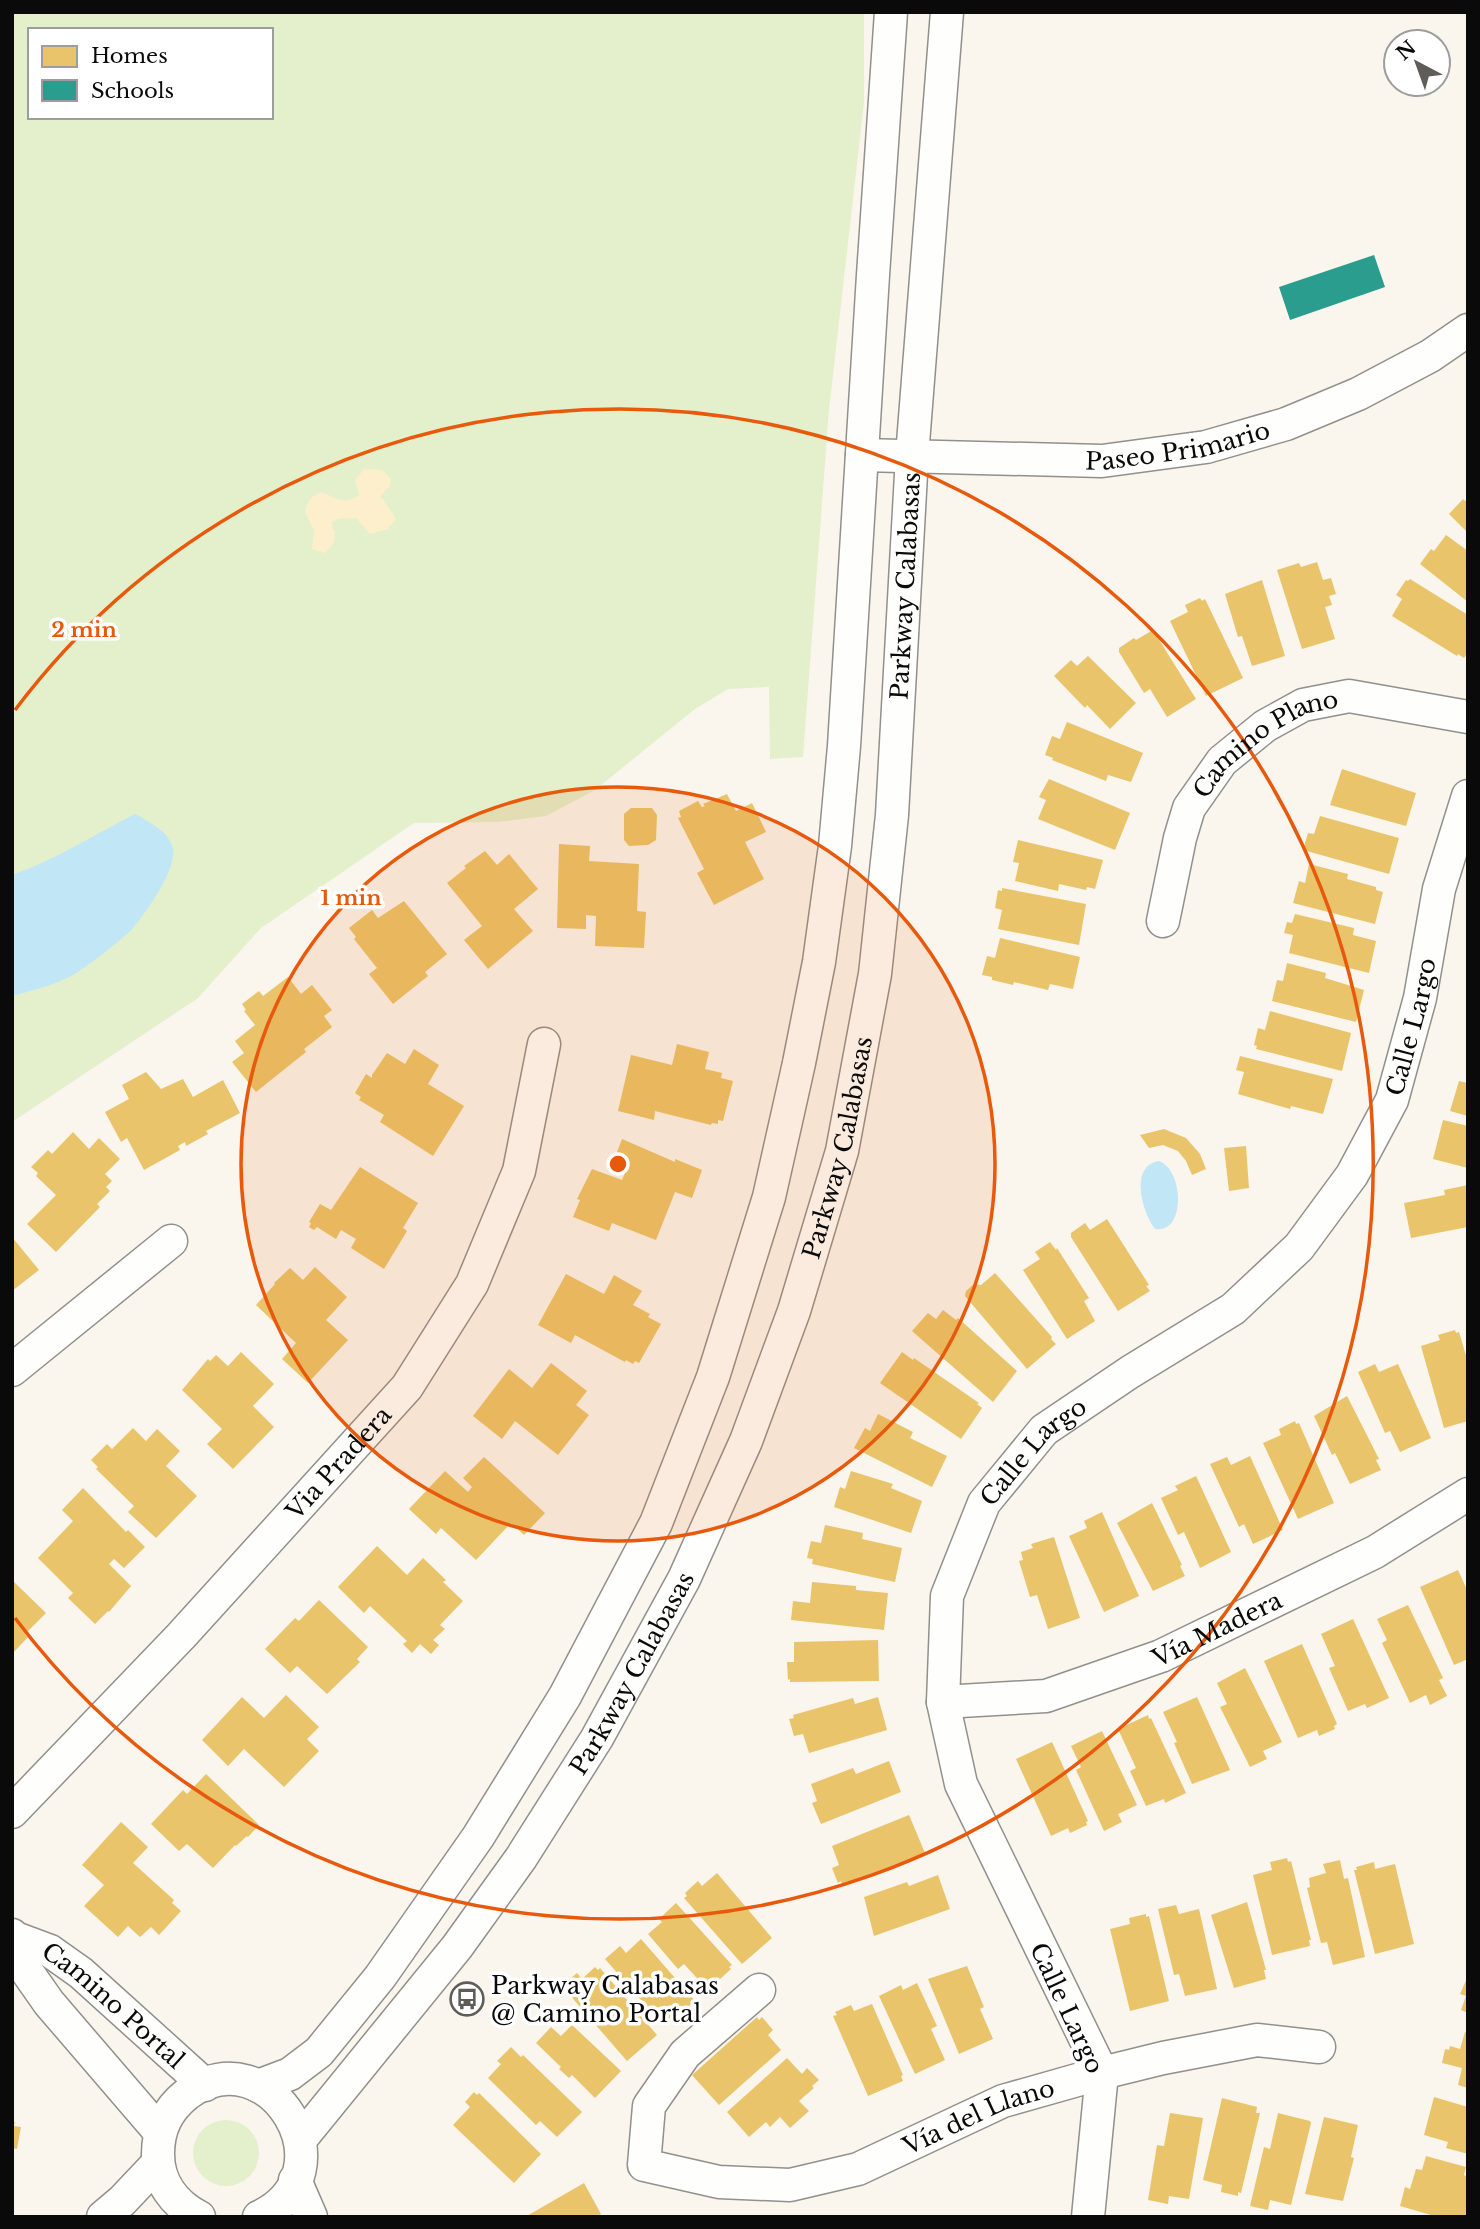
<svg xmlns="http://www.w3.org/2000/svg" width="1480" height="2229" font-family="'Libre Baskerville',serif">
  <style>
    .green { fill: #e3f0cb; fill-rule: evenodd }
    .sand { fill: #fdefcb }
    .water { fill: #c1e6f6 }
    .homes { fill: #e9c46a }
    .schools { fill: #2a9d8f }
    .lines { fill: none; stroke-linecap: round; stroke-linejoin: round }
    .minor-casing { stroke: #92908c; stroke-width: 35 }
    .minor { stroke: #fefefc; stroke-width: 32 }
    .ring { fill: none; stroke: #e8590c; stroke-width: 3.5 }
    .labels { text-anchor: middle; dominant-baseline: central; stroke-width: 7; stroke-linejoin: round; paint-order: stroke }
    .street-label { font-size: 24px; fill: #0a0a0a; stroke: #fff }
    .poi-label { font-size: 24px; fill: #0a0a0a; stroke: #fff; text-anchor: start }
    .centre { fill: #e8590c; stroke: #fff; stroke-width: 3.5 }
    .ring-label { font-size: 21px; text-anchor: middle; font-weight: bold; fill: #e8590c; stroke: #fff; stroke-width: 7; stroke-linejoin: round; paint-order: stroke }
  </style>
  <rect width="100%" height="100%" fill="#faf6ed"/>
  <!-- green -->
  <g class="green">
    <path d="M 12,12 L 864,12 L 864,102 L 829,410 L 803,757 L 770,759 L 769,687 L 728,689 L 695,709 L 595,790 L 546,816 L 498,822 L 414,823 L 261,928 L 198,998 L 12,1122 ZM 30,30 L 271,30 L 271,117 L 30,117 Z"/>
    <circle cx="226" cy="2153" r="33"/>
  </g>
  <!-- sand -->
  <path class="sand" d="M 364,469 L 382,470 L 391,479 L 390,486 L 381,496 L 396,519 L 388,529 L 370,534 L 356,518 L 338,519 L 332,522 L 332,527 L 335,532 L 334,543 L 325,553 L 312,549 L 314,531 L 305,511 C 308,501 311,495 322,492 C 336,498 345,506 359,495 L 355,480 Z"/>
  <!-- water -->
  <g class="water">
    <path d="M 135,814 C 149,822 170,832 173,849 C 177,869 145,914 132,929 C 124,938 89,965 78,972 C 59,984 34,990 12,996 L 12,875 C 55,860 94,835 135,814 Z"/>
    <path d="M 1159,1161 C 1184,1170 1186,1234 1155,1229 C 1143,1214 1128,1166 1159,1161 Z"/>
  </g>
  <!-- homes -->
  <g class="homes">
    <polygon points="1468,498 1468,533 1449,514 1463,499 1465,501"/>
    <polygon points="1446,535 1468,551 1468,602 1420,564 1431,549 1434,551"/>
    <polygon points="1317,562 1323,580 1331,578 1336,594 1329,596 1332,605 1325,607 1335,639 1302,649 1277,570 1299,563 1301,567"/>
    <polygon points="1410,579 1468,615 1468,652 1464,658 1458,654 1457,656 1392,616 1402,599 1396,595 1406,580 1408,581"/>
    <polygon points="1262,580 1285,656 1252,666 1242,636 1238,637 1225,594"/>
    <polygon points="1200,598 1202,601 1205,599 1243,678 1206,696 1170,621 1188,612 1185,605"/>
    <polygon points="1153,630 1196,699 1167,717 1150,689 1144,693 1119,652 1119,648 1134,638 1136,640"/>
    <polygon points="1088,656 1136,703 1110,729 1087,705 1085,708 1054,676 1071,660 1077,666"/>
    <polygon points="1067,722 1143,753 1131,782 1108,775 1106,781 1052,760 1053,758 1045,755 1052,736 1060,739"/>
    <polygon points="1342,769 1416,793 1406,826 1330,805"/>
    <polygon points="1049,779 1130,813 1115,850 1038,819 1046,800 1039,797"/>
    <polygon points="727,794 736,811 752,803 766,832 745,842 764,879 714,905 697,873 704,869 678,818 681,817 679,811 698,801 702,807 705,806 703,804"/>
    <polygon points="631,808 652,808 657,815 656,840 648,845 629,846 624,840 624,814"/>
    <polygon points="1320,816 1399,838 1389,874 1303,850 1308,833 1314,834"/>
    <polygon points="1018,840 1103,860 1095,889 1087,887 1086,890 1059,884 1058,891 1015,881 1019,863 1013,862"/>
    <polygon points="559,844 590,846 589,861 639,864 637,911 646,912 644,948 595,946 596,916 586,915 586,929 557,928"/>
    <polygon points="485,851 497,865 509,854 538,889 514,909 533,931 488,969 464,940 482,926 447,883 466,868 464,866"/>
    <polygon points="1309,864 1348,874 1347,879 1376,887 1376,890 1383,892 1375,924 1293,903 1299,881 1305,883"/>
    <polygon points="1002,888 1086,904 1079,945 998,929 1002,910 995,908 998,890 1002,891"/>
    <polygon points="404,901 447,954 425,972 428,976 393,1004 369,974 377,968 354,939 356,937 349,928 372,910 378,918"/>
    <polygon points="1295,914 1354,928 1353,935 1376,941 1369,973 1289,953 1293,935 1284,933 1287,922 1292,923"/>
    <polygon points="1000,938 1080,957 1073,989 1050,984 1048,990 1014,982 1013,985 992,980 992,977 982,975 987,956 995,958"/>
    <polygon points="1287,963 1326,973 1325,978 1364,990 1356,1022 1272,1001 1277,980 1283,981"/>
    <polygon points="288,977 301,994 312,985 332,1010 324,1016 332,1027 304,1049 306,1052 256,1092 232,1062 244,1053 235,1041 255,1025 244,1011 246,1010 242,1004 259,991 263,996"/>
    <polygon points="1270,1011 1351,1033 1342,1071 1256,1049 1257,1046 1254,1045 1258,1028 1265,1030"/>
    <polygon points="677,1044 709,1052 705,1069 722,1073 721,1078 733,1081 723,1121 718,1120 718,1124 712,1123 711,1125 655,1111 654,1120 618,1111 631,1055 672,1065"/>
    <polygon points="414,1049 439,1065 428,1084 464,1106 433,1156 380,1122 384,1115 359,1100 361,1097 355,1093 366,1074 372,1078 372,1075 387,1053 405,1064"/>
    <polygon points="1240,1056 1333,1079 1323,1114 1291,1106 1290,1109 1238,1094 1244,1072 1236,1070"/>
    <polygon points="146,1072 161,1089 183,1079 193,1097 223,1080 240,1113 206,1131 208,1134 186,1146 185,1142 178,1146 180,1150 144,1170 127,1138 121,1142 105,1112 129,1099 122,1085"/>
    <polygon points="1459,1081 1468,1083 1468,1116 1450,1111"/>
    <polygon points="1443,1120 1468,1126 1468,1168 1433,1159"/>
    <polygon points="1164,1129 1186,1138 1200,1154 1206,1169 1192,1175 1186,1161 1178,1151 1163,1145 1149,1148 1140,1135"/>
    <polygon points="73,1132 89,1149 99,1138 120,1159 105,1174 112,1181 106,1187 110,1191 97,1204 100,1207 56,1252 27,1224 56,1195 36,1176 38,1173 31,1167 48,1150 52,1154"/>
    <polygon points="622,1139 675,1162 675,1159 702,1170 692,1198 675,1192 656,1240 612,1223 609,1231 573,1217 580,1200 577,1199 592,1169 622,1180 625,1173 611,1168"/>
    <polygon points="1246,1146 1249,1188 1229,1191 1224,1148"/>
    <polygon points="360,1167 418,1203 403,1228 407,1231 384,1269 351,1248 356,1239 341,1230 336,1239 317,1227 314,1230 309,1227 311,1223 309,1222 320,1204 331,1210"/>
    <polygon points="1468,1185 1468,1227 1411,1238 1404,1203 1445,1195 1444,1190"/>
    <polygon points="1107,1219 1149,1285 1146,1286 1150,1291 1118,1311 1071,1237 1071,1233 1085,1223 1090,1230"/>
    <polygon points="12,1237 39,1270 12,1291"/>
    <polygon points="1050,1242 1056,1250 1057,1248 1089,1298 1084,1301 1095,1321 1067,1339 1023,1270 1040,1259 1035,1252"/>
    <polygon points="315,1267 347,1297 326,1320 348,1340 308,1383 282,1359 296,1343 256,1305 275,1284 274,1283 290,1268 303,1280"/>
    <polygon points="995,1273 1052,1337 1051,1339 1056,1344 1027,1369 965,1296 966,1291 974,1284 981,1285"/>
    <polygon points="566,1274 604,1294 614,1275 642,1291 633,1305 650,1314 648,1317 661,1324 639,1363 635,1361 633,1364 626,1360 625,1362 575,1335 571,1343 538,1325"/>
    <polygon points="943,1310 956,1320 958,1318 1017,1371 993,1402 912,1331 928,1313 936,1319"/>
    <polygon points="1455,1330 1456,1333 1459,1332 1468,1362 1468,1421 1444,1428 1421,1346 1440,1340 1438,1335"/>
    <polygon points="241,1352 274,1384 253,1406 274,1427 233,1469 207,1444 222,1429 182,1390 208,1359 210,1361 216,1355 228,1366"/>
    <polygon points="902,1352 913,1360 914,1358 979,1403 977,1404 982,1408 961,1439 880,1383"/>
    <polygon points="551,1363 587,1391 576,1405 589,1415 558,1455 515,1421 502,1439 473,1416 509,1369 532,1388"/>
    <polygon points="1375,1364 1379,1372 1398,1364 1431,1438 1400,1452 1390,1431 1385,1433 1358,1372"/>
    <polygon points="1347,1396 1379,1459 1376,1460 1381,1470 1350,1484 1335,1453 1332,1455 1314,1416"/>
    <polygon points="878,1414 913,1432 910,1438 947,1456 932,1487 854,1448 865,1428 870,1431"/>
    <polygon points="1295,1421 1296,1424 1299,1423 1334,1503 1298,1519 1263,1443 1281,1435 1279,1429"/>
    <polygon points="133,1428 146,1441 157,1429 180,1451 166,1466 197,1496 156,1538 128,1512 134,1506 96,1469 98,1467 91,1460 107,1444 112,1449"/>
    <polygon points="1250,1456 1283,1530 1253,1544 1244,1524 1239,1527 1210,1464 1227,1457 1231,1465"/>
    <polygon points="484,1457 545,1513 524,1535 511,1523 476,1560 441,1528 436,1534 409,1509 445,1471 468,1492 472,1487 463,1478"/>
    <polygon points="851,1471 893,1484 891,1488 922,1501 911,1533 834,1507 840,1487 845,1489"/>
    <polygon points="1196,1476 1231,1552 1200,1568 1184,1532 1178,1535 1161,1498 1178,1490 1175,1486"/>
    <polygon points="83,1488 126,1532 128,1530 145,1547 124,1568 114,1559 109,1564 131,1586 109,1612 108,1611 95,1624 68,1598 73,1593 38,1558 73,1521 62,1510"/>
    <polygon points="1152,1503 1182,1565 1180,1566 1185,1576 1153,1591 1117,1523"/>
    <polygon points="1102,1512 1139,1596 1104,1612 1069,1536 1087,1528 1084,1521"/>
    <polygon points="825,1525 863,1533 862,1539 902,1548 895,1582 812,1564 813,1559 807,1558 811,1541 821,1543"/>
    <polygon points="1054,1537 1080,1618 1048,1629 1037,1595 1030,1597 1019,1561 1023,1560 1021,1552 1033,1548 1031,1544"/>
    <polygon points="377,1546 407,1575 423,1558 446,1580 443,1582 463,1601 440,1625 445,1629 433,1640 439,1645 431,1654 420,1644 412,1653 403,1644 407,1641 370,1606 364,1613 338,1587"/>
    <polygon points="1458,1570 1468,1592 1468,1659 1454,1665 1420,1587"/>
    <polygon points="12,1580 46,1613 25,1634 28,1637 12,1654"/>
    <polygon points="812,1582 856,1586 856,1590 888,1593 884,1630 791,1620 793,1601 810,1603"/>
    <polygon points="319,1600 368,1647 357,1659 360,1662 327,1694 297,1666 290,1673 265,1649 295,1618 299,1621"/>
    <polygon points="1408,1605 1443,1678 1439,1680 1447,1696 1430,1705 1426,1695 1410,1703 1382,1643 1387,1640 1377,1619"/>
    <polygon points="1353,1619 1389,1698 1367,1708 1365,1704 1348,1711 1329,1668 1335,1666 1321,1634"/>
    <polygon points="878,1640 879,1681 790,1682 790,1679 788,1680 787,1662 794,1662 794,1642"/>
    <polygon points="1302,1644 1337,1724 1334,1726 1335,1729 1319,1736 1317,1730 1298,1738 1264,1661"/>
    <polygon points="1245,1668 1282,1742 1263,1751 1267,1759 1250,1767 1220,1707 1227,1704 1217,1683"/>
    <polygon points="286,1695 319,1727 307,1739 319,1751 284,1787 244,1749 228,1766 202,1740 242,1697 264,1718"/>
    <polygon points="878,1697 887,1730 809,1753 803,1734 794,1736 789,1719 794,1718 793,1715 853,1698 855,1704"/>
    <polygon points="1197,1697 1230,1770 1192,1784 1174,1743 1177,1742 1163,1712"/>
    <polygon points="1148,1715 1149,1719 1151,1718 1186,1793 1165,1803 1164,1799 1146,1806 1130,1771 1136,1768 1118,1729"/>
    <polygon points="1102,1731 1137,1805 1118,1814 1122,1822 1104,1831 1076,1770 1081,1767 1071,1746"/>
    <polygon points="1052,1742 1088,1821 1086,1822 1087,1825 1070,1833 1068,1828 1051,1836 1016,1759"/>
    <polygon points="889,1761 901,1792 821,1824 812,1803 817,1801 811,1784 853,1768 856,1774"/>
    <polygon points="206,1774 259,1825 248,1837 247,1836 236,1846 235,1845 213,1868 187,1844 179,1851 151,1824 183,1790 187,1794"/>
    <polygon points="909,1815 925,1853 842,1885 841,1881 838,1883 832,1868 839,1865 832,1846"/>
    <polygon points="121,1822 148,1847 133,1863 174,1900 172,1903 181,1911 159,1935 151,1927 140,1937 128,1926 118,1937 84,1906 104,1885 82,1865"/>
    <polygon points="1287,1858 1288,1862 1291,1861 1311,1940 1309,1940 1310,1946 1272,1955 1253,1875 1272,1870 1270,1862"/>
    <polygon points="1340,1860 1344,1879 1348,1878 1365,1957 1333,1965 1327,1942 1321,1943 1307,1888 1310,1887 1309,1878 1326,1873 1323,1864"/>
    <polygon points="1374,1862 1375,1869 1395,1864 1414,1944 1375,1954 1354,1870 1357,1870 1356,1867"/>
    <polygon points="717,1873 772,1938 742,1964 684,1898 687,1896 685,1893 698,1881 702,1886"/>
    <polygon points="938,1875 950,1909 874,1936 864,1897 907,1882 909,1886"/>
    <polygon points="1247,1902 1266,1970 1264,1970 1266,1979 1234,1988 1211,1915"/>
    <polygon points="676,1903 732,1965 729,1967 731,1969 708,1990 684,1964 678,1969 648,1934 662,1922 659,1919"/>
    <polygon points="1176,1905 1179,1914 1199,1909 1217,1989 1185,1996 1179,1974 1174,1975 1158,1909"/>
    <polygon points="1146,1914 1146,1917 1149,1916 1169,2001 1130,2011 1110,1929 1130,1924 1129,1918"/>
    <polygon points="641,1939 695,2001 669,2023 654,2005 649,2009 605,1959 620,1946 626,1953"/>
    <polygon points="967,1966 984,2007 980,2009 993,2039 959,2054 928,1979"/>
    <polygon points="595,1967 598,1970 600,1968 657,2035 627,2061 562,1986 577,1973 582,1979"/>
    <polygon points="1468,1976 1468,2013 1461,2010 1466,1996 1460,1994"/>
    <polygon points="917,1983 937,2026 931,2029 945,2060 915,2074 879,1996 901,1985 903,1990"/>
    <polygon points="872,2004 903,2075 901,2076 903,2081 868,2096 833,2016 837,2015 835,2012 851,2005 854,2011"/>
    <polygon points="757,2017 759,2020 762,2017 773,2030 768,2035 781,2050 719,2105 692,2075"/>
    <polygon points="572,2025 621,2071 595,2098 572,2075 569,2078 559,2069 561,2067 536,2043 551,2027 561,2036"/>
    <polygon points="1465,2032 1468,2033 1468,2088 1458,2085 1462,2068 1442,2063 1445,2049 1449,2050 1450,2046 1460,2049"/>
    <polygon points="511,2047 521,2057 523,2055 582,2112 557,2137 540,2121 536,2125 488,2078 501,2064 497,2061"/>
    <polygon points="787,2058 802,2074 807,2068 819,2080 812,2086 814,2088 799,2101 809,2111 790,2128 780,2117 770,2127 766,2122 749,2137 727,2112"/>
    <polygon points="474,2092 477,2095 479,2093 541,2154 514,2183 453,2125 470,2107 465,2102"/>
    <polygon points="1434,2097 1468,2107 1468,2154 1446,2148 1448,2142 1424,2135"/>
    <polygon points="1222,2098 1257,2107 1256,2113 1260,2113 1241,2193 1238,2192 1238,2196 1221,2192 1222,2185 1203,2180"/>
    <polygon points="1170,2113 1203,2118 1189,2199 1169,2196 1168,2204 1148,2200 1157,2145 1164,2146"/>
    <polygon points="1278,2113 1310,2121 1311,2123 1291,2205 1270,2200 1268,2210 1250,2206 1264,2147 1270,2149"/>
    <polygon points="1324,2117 1358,2125 1351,2157 1354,2158 1343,2201 1305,2194"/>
    <polygon points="12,2122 15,2122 14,2126 21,2127 17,2149 12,2148"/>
    <polygon points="1426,2156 1466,2167 1464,2175 1468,2177 1468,2217 1438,2217 1400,2206 1405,2187 1410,2189 1416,2169 1422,2170"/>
    <polygon points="584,2183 601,2214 596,2217 525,2217"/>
  </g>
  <!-- schools -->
  <polygon class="schools" points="1374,255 1385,287 1290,320 1279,287"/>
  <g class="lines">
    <defs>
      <g id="minor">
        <path id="s1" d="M 862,455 L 1102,461 L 1206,447 L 1286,424 L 1358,394 L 1430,356 L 1468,330"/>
        <path id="s2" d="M 1163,921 L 1180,838 L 1189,808 L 1222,761 L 1265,726 L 1303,705 L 1349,696 L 1468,717"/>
        <polyline points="12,1370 171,1241"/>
        <path id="s3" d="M 943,1702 L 1046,1696 L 1161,1656 L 1375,1552 L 1468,1494"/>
        <path id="s4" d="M 12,1812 L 181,1636 L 407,1387 L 472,1284 L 519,1171 L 544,1044"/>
        <polyline points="12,1935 28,1973 49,2003 159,2131"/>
        <path id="s5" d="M 15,1938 L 50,1951 L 81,1973 L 205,2085"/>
        <path id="s6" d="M 759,1990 L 685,2054 L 649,2106 L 644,2165 L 719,2182 L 790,2185 L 858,2169 L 1003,2101 L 1102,2073 L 1163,2058 L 1257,2040 L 1319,2047"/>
        <polyline points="258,2086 290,2074 319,2052 380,1977 478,1837 565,1696 656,1523 713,1377 769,1197 799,1063 819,962 835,846 844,746 873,275 891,12"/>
        <path id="s7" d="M 300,2140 L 457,1947 L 521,1858 L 597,1738 L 684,1579 L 746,1441 L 794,1311 L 842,1151 L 875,974 L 892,815 L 912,456 L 947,12"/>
        <polyline points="295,2180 311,2217"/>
        <polyline points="103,2217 122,2201 158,2163"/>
        <path d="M 199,2217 C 174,2204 158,2182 158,2154 C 158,2129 167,2110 187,2094 C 270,2033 354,2173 259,2217"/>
        <path id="s8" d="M 1088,2217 L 1102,2073 L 961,1784 L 943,1702 L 947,1596 L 984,1503 L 1044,1430 L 1130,1372 L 1233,1309 L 1299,1247 L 1352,1175 L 1392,1100 L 1420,998 L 1439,889 L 1468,796"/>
      </g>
    </defs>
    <!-- minor casing -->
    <use href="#minor" class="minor-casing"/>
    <!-- minor -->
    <use href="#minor" class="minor"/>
  </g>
  <!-- distance rings -->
  <circle cx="618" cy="1164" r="377" fill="#e8590c" fill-opacity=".12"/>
  <g class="ring">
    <circle cx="618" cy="1164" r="377"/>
    <path d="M15 710A755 755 0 1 1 15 1618"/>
  </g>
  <!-- icons -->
  <defs>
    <symbol id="bus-ring" viewBox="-11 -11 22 22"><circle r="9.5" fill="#fff" stroke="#5e5d59" stroke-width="1.5"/><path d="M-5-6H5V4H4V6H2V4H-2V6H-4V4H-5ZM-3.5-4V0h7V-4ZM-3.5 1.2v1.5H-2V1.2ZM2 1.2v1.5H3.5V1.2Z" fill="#5e5d59"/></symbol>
  </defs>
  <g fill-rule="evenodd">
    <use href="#bus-ring" x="448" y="1980" width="38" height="38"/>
  </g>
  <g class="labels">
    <!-- street labels -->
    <g class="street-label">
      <text stroke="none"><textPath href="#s1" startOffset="317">Paseo Primario</textPath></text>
      <text stroke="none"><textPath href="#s7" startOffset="1708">Parkway Calabasas</textPath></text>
      <text stroke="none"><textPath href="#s2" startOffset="220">Camino Plano</textPath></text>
      <text stroke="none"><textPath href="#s8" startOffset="1416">Calle Largo</textPath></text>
      <text stroke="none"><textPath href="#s7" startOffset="1141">Parkway Calabasas</textPath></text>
      <text stroke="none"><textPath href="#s8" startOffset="828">Calle Largo</textPath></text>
      <text stroke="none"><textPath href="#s4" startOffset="478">Via Pradera</textPath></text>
      <text stroke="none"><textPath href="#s3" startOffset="287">Vía Madera</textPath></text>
      <text stroke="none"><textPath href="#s7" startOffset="574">Parkway Calabasas</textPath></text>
      <text stroke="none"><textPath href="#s5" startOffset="121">Camino Portal</textPath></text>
      <text transform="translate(1067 2008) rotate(65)">Calle Largo</text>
      <text stroke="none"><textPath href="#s6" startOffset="570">Vía del Llano</textPath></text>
    </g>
    <!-- poi labels -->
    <g class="poi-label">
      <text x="491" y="1985">Parkway Calabasas<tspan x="491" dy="28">@ Camino Portal</tspan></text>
    </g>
  </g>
  <circle cx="618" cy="1164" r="10" class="centre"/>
  <g class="ring-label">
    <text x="84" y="637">2 min</text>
    <text x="351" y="905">1 min</text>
  </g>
  <!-- border -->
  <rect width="1480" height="2229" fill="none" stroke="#0a0a0a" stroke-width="28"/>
  <!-- legend -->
  <rect x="28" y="28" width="245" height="91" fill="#ffffff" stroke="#9d9d9d" stroke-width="2"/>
  <rect x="42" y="46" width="35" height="21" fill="#e9c46a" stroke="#9d9d9d" stroke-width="2"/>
  <text x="91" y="63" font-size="21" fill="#0a0a0a">Homes</text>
  <rect x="42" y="80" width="35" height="21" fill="#2a9d8f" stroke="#9d9d9d" stroke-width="2"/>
  <text x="91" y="98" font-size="21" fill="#0a0a0a">Schools</text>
  <!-- north arrow -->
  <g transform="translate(1417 63) rotate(319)"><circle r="33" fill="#ffffff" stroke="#9d9d9d" stroke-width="2"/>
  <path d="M0-5L12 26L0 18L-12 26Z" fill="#5e5d59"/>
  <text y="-10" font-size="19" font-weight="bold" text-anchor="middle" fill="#0a0a0a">N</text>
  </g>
</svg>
